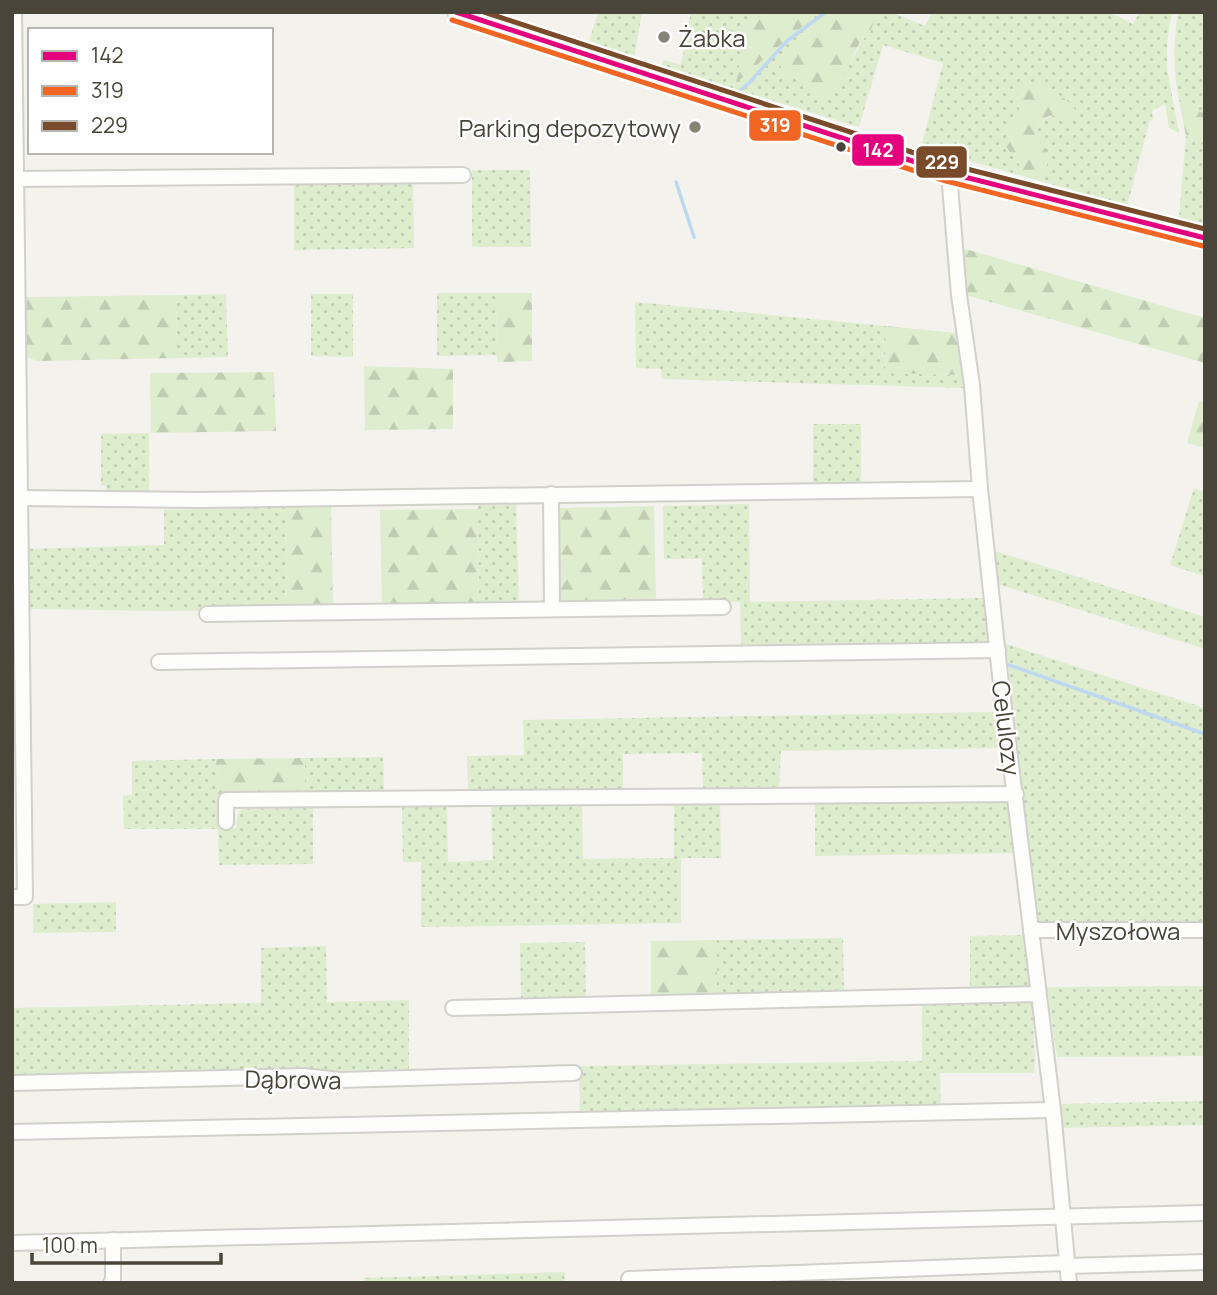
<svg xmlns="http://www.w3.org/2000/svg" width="1217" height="1295" font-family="Manrope,sans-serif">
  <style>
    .grass { fill: url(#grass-dots) }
    .forest { fill: url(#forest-firs) }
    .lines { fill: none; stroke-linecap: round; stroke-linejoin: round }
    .stream { stroke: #bed8f0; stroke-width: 3.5 }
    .minor-casing { stroke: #d1d0cb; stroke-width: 18 }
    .minor { stroke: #fdfdfc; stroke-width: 14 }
    .bus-1-casing { stroke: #fff; stroke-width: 10 }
    .bus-2-casing { stroke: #fff; stroke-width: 10 }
    .bus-3-casing { stroke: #fff; stroke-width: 10 }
    .bus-1 { stroke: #e5007d; stroke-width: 5 }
    .bus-2 { stroke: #f26522; stroke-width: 5 }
    .bus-3 { stroke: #7a4b2a; stroke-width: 5 }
    .poi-dot { fill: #858278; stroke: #fff; stroke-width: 2.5 }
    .bus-dot { fill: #4a4539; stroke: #fff; stroke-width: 2.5 }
    .labels { text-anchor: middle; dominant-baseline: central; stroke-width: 5; stroke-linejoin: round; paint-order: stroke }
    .poi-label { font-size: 24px; fill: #4a4539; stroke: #fff; text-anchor: start }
    .street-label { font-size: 24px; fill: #4a4539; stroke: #fff }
    .line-badge { stroke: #fff; stroke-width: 2.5 }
    .badge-label { font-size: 19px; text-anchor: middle; font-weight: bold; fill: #fff }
  </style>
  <defs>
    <pattern id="grass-dots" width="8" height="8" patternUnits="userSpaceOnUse" patternTransform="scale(1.75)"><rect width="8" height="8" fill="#deedce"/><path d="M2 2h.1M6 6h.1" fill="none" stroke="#c0cdb2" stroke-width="1.8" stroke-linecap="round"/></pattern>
    <pattern id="forest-firs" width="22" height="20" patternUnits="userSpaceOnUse" patternTransform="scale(1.75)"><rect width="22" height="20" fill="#deedce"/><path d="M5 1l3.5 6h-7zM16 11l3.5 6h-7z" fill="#c0cdb2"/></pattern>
  </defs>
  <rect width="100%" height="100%" fill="#f3f2ed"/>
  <!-- grass -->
  <g class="grass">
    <polygon points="598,12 642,12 634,59 588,45"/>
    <path d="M 691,12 L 765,12 L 745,27 L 737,82 L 819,12 L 835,12 L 791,47 L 795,79 L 804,83 L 821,97 L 849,65 L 862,41 L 871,31 L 875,15 L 879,12 L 891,12 L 925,26 L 933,12 L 1109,12 L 1133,24 L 1140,12 L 1172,12 L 1167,42 L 1167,68 L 1179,133 L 1169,128 L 1165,104 L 1152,111 L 1153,121 L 1150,120 L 1127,206 L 1044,182 L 1047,173 L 1035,131 C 1046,115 1053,112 1072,118 L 1049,91 L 1029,81 L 1017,96 L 1020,112 L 1009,128 L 1006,147 L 1019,163 L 1019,175 L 921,147 L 943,63 L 883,45 L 859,127 L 748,93 L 739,96 L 658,71 L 664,60 L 681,65 Z"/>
    <path d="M 1178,12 L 1205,12 L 1205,114 L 1179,101 C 1173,68 1173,45 1178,12 Z"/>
    <polygon points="1186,136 1205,146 1205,224 1179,218"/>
    <polygon points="472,170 530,170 531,247 472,247"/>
    <polygon points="294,181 413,181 414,248 294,250"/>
    <polygon points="437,293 496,293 497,355 437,356"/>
    <polygon points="226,294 228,357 177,358 176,295"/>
    <polygon points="311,294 353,294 353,357 311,356"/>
    <polygon points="635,302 886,326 885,373 962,375 964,388 662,379 661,369 636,368"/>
    <polygon points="813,424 861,424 861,485 813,486"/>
    <polygon points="149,433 149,494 107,495 106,486 101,486 101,434"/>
    <polygon points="1194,488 1205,492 1205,576 1170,565"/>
    <polygon points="516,504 519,605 479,606 478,505"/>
    <polygon points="749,504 750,602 985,598 988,642 741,645 740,602 703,602 702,559 664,559 663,506"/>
    <polygon points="286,507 287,609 165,611 27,609 26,549 164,545 164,510"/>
    <polygon points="995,551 1205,617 1205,649 998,584"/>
    <polygon points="1006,644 1205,708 1205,924 1042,925 1035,920"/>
    <polygon points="990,712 997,712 1004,748 781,751 779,790 703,788 702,753 623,754 623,789 468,791 467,756 524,755 523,720"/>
    <polygon points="383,757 384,792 305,793 305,758"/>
    <polygon points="216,759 219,828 236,828 237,816 242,809 313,808 313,864 219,865 218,829 124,829 123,796 132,795 132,761"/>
    <polygon points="1006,803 1014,809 1016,853 815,856 815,804"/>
    <polygon points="674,804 720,804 721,858 681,858 681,923 421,927 421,862 403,862 402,806 447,806 448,862 493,860 491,805 582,805 583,859 674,858"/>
    <polygon points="116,902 116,932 33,933 33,904"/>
    <polygon points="1025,935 1030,984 1028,989 970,990 970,936"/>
    <polygon points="843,938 844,993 717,995 717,940"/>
    <polygon points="585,942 586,997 521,998 520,943"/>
    <polygon points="326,946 327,1002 409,1000 409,1069 12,1078 12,1008 261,1003 261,948"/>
    <polygon points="1205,986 1205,1056 1057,1057 1047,987"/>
    <polygon points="1032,1003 1035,1059 1034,1073 940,1073 941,1108 580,1115 579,1066 922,1061 922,1005"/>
    <polygon points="1205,1101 1205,1125 1060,1128 1059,1104"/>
    <polygon points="565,1272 564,1283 364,1283 364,1278"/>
  </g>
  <!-- forest -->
  <g class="forest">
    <polygon points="765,12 819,12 736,83 745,27"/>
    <path d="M 835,12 L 879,12 C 873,18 874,25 870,32 C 868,35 865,37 862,40 C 850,56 844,91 821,97 L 804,83 L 788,76 L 777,62 L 791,47 Z"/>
    <path d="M 1021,81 C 1038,80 1075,100 1079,117 C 1056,121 1052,104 1035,131 L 1038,140 L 1047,150 L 1047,173 L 1044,182 L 1019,175 L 1019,163 L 1006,147 L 1005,140 L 1009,128 L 1020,112 L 1017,96 Z"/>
    <polygon points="1179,101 1205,114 1205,146 1186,136"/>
    <polygon points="962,248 1205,318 1205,363 966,295"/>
    <polygon points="496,293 532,293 532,361 497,362"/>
    <polygon points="176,295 177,358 37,361 25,356 25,297"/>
    <polygon points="886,326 957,333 962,375 885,373"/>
    <polygon points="364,366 453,369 453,429 365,430"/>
    <polygon points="274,372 276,431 151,433 150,373"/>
    <polygon points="1199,401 1205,402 1205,448 1187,443"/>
    <polygon points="331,506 333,608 287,609 286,507"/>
    <polygon points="654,506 656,603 558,604 557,508"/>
    <polygon points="478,509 479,606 382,607 380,510"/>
    <polygon points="305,758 305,793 217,794 216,759"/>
    <polygon points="717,940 717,995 651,996 651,941"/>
  </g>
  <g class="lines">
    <!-- stream -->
    <g class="stream">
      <polyline points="664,68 727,91 738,92 749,83 787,41 826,12"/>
      <polyline points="676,182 694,237"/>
      <polyline points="1009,665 1205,734"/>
    </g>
    <defs>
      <g id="minor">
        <polyline points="455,12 949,173 1205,238"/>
        <polyline points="949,173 959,295 972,385 980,489 1000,675 1053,1110 1069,1283"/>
        <polyline points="16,179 463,175"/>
        <polyline points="551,494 552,609"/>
        <polyline points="20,498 199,500 980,489"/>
        <polyline points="207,614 723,607"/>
        <polyline points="159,662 998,650"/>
        <polyline points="226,822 226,800 1016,794"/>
        <polyline points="12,897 25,897 14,12"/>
        <polyline points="1031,930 1205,930"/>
        <polyline points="453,1008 1038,994"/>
        <polyline points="12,1083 304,1076 340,1080 574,1073"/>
        <polyline points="12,1132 1053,1110"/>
        <polyline points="12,1243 1205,1213"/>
        <polyline points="1068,1266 1205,1262"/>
        <polyline points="629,1279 1067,1263"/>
        <polyline points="111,1283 113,1280 113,1240"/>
      </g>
    </defs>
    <!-- minor casing -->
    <use href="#minor" class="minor-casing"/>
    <!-- minor -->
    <use href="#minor" class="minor"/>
    <defs>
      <polyline id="bus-1" points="456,12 949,173 1205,238"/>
      <polyline id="bus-2" points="452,20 946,181 1203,246"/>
      <polyline id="bus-3" points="484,12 951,165 1205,229"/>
    </defs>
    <!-- bus-1 casing -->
    <use href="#bus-1" class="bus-1-casing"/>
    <!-- bus-2 casing -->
    <use href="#bus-2" class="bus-2-casing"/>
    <!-- bus-3 casing -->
    <use href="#bus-3" class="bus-3-casing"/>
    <!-- bus-1 -->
    <use href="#bus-1" class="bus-1"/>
    <!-- bus-2 -->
    <use href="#bus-2" class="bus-2"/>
    <!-- bus-3 -->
    <use href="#bus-3" class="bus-3"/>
  </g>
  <!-- markers -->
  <g class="poi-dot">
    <circle cx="664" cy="37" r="7"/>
    <circle cx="695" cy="127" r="7"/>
  </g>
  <circle class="bus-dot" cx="841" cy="147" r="6"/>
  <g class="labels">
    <!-- poi labels -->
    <g class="poi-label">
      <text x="678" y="37">Żabka</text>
      <text x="681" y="127" text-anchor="end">Parking depozytowy</text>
    </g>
    <!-- street labels -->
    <g class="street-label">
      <text transform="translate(1007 728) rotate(83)">Celulozy</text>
      <text x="1118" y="930">Myszołowa</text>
      <text transform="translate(293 1079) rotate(1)">Dąbrowa</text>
    </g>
  </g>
  <g class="line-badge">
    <rect x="748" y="109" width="54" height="33" rx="7" fill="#f26522"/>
    <rect x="851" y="133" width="54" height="34" rx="7" fill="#e5007d"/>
    <rect x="915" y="145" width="53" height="34" rx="7" fill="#7a4b2a"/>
  </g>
  <g class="badge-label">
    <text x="775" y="132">319</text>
    <text x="878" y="157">142</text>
    <text x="942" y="169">229</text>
  </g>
  <!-- border -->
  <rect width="1217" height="1295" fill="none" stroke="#4a4539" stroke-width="28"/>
  <!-- legend -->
  <rect x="28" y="28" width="245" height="126" fill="#ffffff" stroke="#b7b5b0" stroke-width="2"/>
  <rect x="42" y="51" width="35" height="10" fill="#e5007d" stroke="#b7b5b0" stroke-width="2"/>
  <text x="91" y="63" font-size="21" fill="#4a4539">142</text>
  <rect x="42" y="86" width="35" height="10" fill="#f26522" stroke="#b7b5b0" stroke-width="2"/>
  <text x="91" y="98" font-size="21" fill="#4a4539">319</text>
  <rect x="42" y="121" width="35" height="10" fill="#7a4b2a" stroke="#b7b5b0" stroke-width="2"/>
  <text x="91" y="133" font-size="21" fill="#4a4539">229</text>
  <!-- scale -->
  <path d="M32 1253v10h189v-10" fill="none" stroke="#4a4539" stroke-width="3.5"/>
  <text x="42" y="1253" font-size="21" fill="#4a4539" stroke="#ffffff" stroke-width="5" paint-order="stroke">100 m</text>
</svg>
